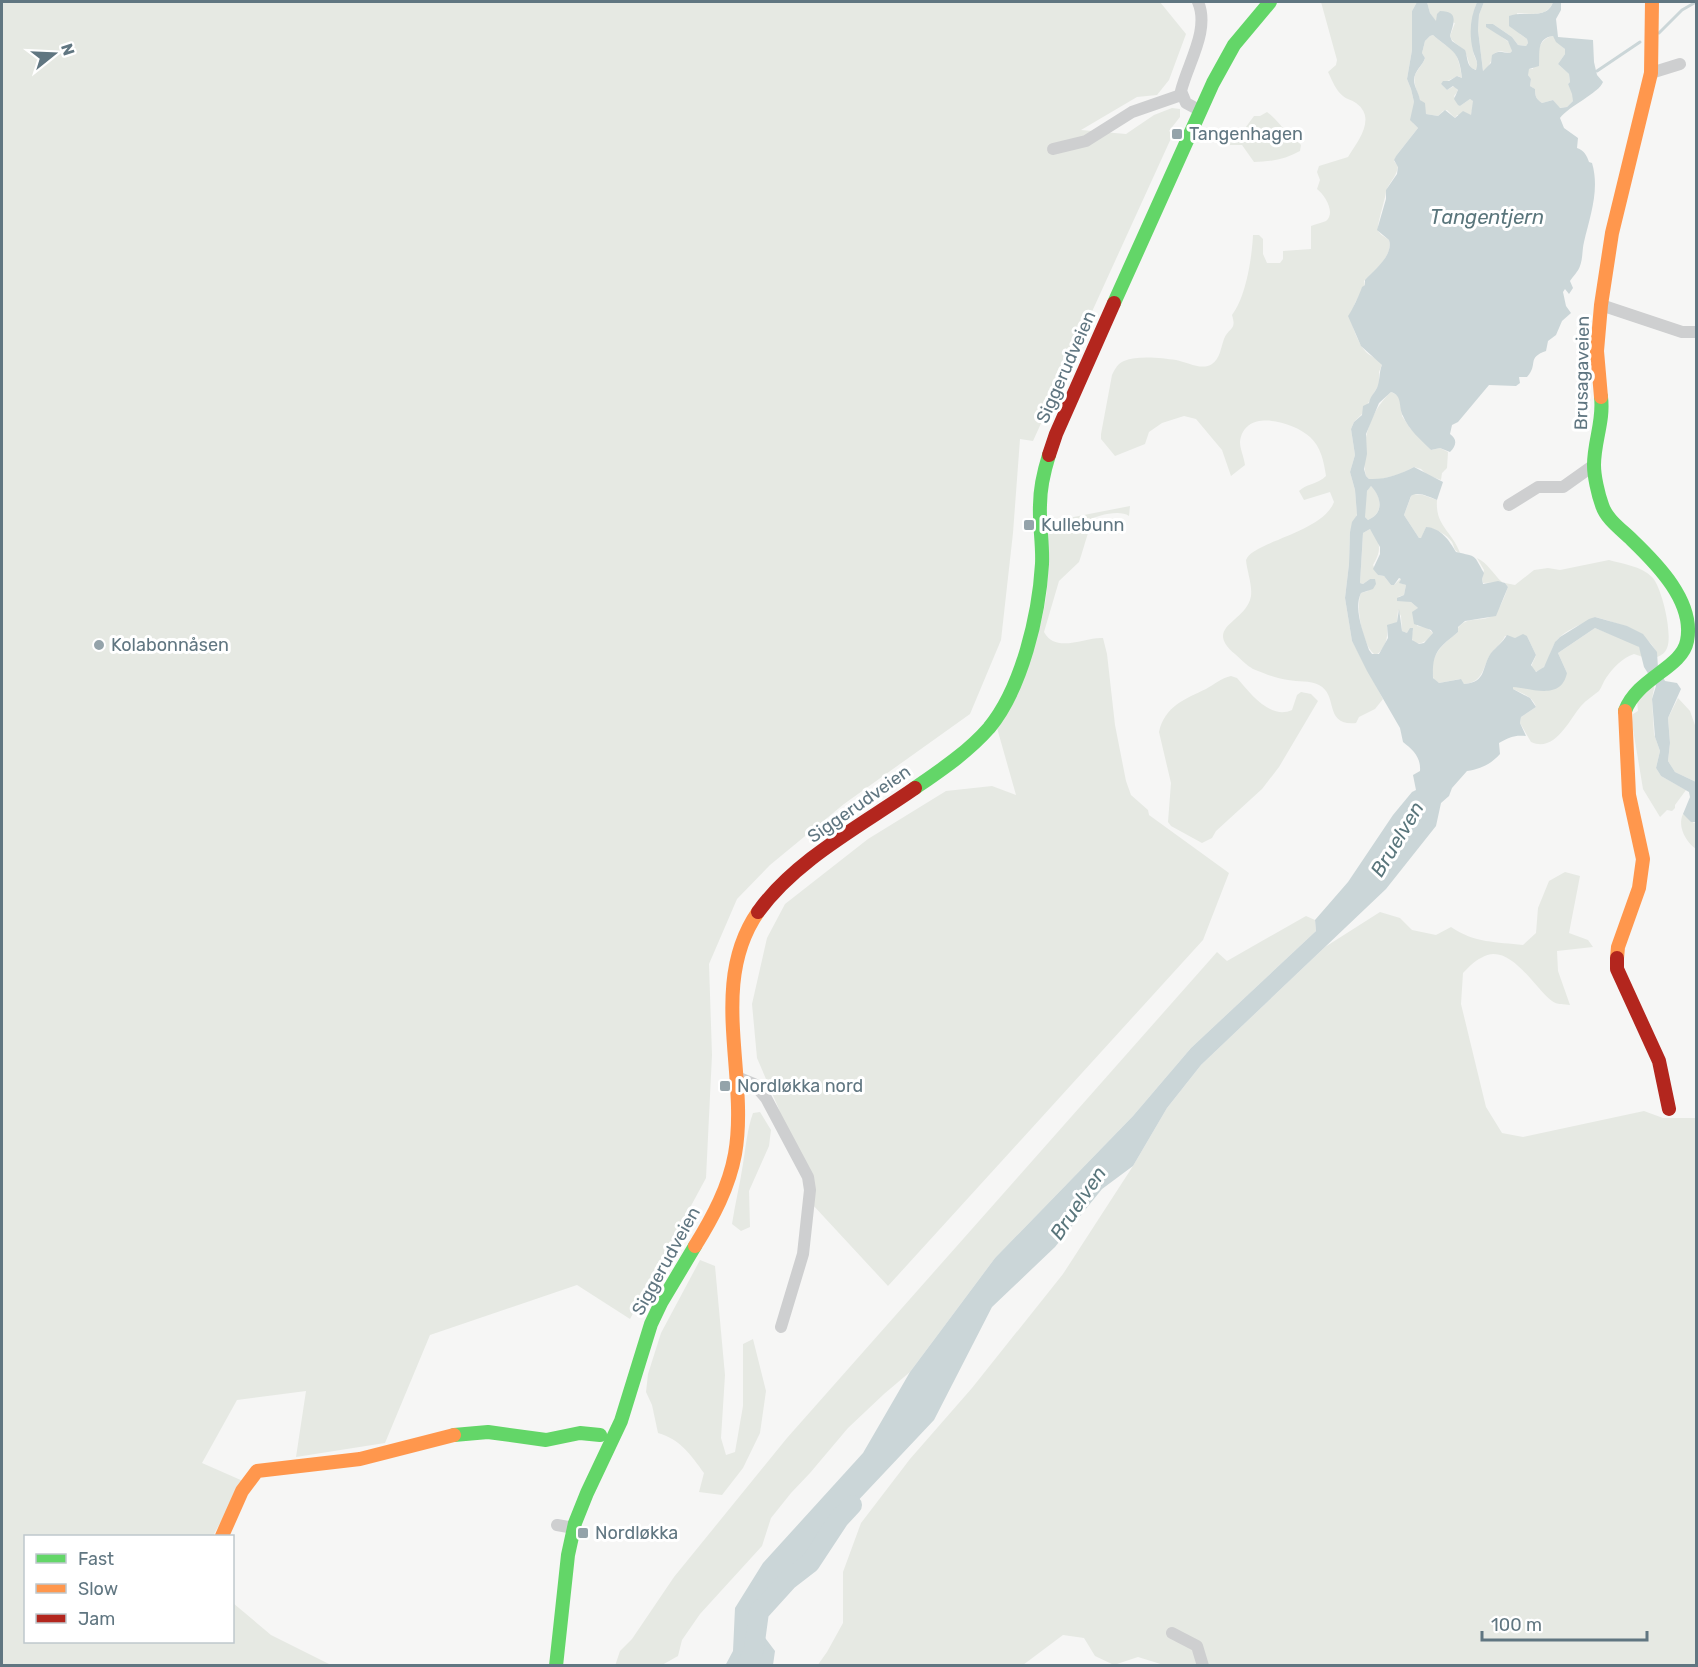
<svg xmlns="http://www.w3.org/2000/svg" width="1698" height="1667" font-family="Rubik,sans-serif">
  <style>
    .green { fill: #e6e9e3 }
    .water { fill: #cbd6d8; fill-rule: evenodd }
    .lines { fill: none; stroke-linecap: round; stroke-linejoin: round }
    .stream { stroke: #cbd6d8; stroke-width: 3 }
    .river { stroke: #cbd6d8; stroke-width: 20 }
    .street { stroke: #cecfd0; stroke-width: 12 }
    .fast { stroke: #63d668; stroke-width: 14 }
    .slow { stroke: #ff974d; stroke-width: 14 }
    .jam { stroke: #b3261e; stroke-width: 14 }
    .poi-dot { fill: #94a3aa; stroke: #fff; stroke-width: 2 }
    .labels { text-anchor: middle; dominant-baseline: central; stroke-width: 6; stroke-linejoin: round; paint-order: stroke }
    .poi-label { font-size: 18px; fill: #607681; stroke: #fff; text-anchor: start }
    .street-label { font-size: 18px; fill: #607681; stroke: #fff }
    .water-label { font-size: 20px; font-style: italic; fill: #5a767c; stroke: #fff }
  </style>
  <rect width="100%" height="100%" fill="#f6f6f5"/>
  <!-- green -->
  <g class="green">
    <polygon points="2,2 1160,2 1186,34 1169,80 1157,95 1137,97 1081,130 1126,134 1154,115 1172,108 1180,109 1180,117 1169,131 1173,134 1033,441 1020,439 1013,533 1001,640 970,714 844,804 770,865 737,899 709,964 712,1055 706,1178 630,1319 577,1285 430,1335 385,1443 296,1457 306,1391 237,1400 202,1463 243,1481 213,1536 26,1536 26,1642 232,1642 233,1603 271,1635 331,1665 2,1666"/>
    <path d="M 1321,2 L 1417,2 L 1412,11 L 1412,50 L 1407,79 L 1411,89 L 1414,102 L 1413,123 L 1418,128 L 1396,156 L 1394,161 L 1398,166 C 1397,177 1388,183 1386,192 C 1385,200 1377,224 1378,230 C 1379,234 1385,237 1389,240 C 1394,255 1374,271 1364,281 L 1365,285 L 1363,287 C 1360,296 1354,302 1352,312 L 1349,315 C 1353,327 1357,342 1366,352 C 1371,357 1378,358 1382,365 L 1379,372 L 1379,384 L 1362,414 L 1354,422 L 1351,429 L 1355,455 L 1350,472 L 1355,490 L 1357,514 L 1350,532 L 1349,564 L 1345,598 L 1352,641 L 1383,699 L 1375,709 L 1359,717 L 1356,723 C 1323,726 1339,695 1319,685 C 1310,680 1298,682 1288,680 C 1277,679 1263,673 1253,669 C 1246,665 1241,659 1235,654 C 1204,628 1242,623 1250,600 C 1254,589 1247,572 1246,560 C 1252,542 1322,533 1334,502 L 1330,492 L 1304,500 L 1299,491 C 1306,484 1318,484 1326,476 C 1324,462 1321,447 1310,437 C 1294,422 1244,407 1240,442 C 1240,449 1244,457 1245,465 L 1231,476 L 1222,450 L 1196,419 L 1184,416 L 1162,423 L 1149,432 L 1145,444 L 1115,456 L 1101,439 L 1101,434 L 1112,375 C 1115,369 1118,363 1124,361 C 1138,355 1162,358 1176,360 C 1187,362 1202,371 1212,364 C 1220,359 1221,347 1224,339 C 1229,327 1237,331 1232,315 C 1246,297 1252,257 1253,235 L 1259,235 L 1263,239 L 1263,254 L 1267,263 L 1280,263 L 1283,259 L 1283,251 L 1311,249 L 1311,226 C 1315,224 1322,223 1326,221 C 1336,213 1325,195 1317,189 L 1320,180 L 1317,172 L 1319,166 L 1348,157 C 1358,141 1377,118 1356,103 C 1352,100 1346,99 1343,96 C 1336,91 1332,80 1328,72 L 1336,65 L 1337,60 Z"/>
    <path d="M 1427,2 L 1477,2 C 1471,15 1472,36 1473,51 C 1474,58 1479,62 1477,70 L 1471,68 C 1468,62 1468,57 1465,52 C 1461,45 1453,44 1450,36 L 1455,23 L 1438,19 L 1436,22 L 1430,13 Z"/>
    <path d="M 1484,2 L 1553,2 C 1548,17 1531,14 1517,13 L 1520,34 L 1527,39 L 1528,43 L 1526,46 L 1518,45 L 1512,37 L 1493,24 L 1489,24 L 1491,29 L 1510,43 L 1512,51 L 1510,53 L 1500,51 L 1495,53 L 1488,67 L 1483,71 L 1478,30 L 1479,15 Z"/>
    <path d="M 1433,35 C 1454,54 1457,46 1462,78 L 1458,76 L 1441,84 L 1447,90 L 1454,86 L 1458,91 L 1454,96 L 1460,106 L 1470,99 L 1474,101 L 1471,115 L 1457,115 L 1455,118 L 1447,110 L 1443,111 L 1438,116 L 1426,114 C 1423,104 1412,86 1415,75 C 1418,69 1423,64 1425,58 L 1422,53 L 1425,41 L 1430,36 Z"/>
    <path d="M 1553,36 L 1565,49 L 1565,54 L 1558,64 L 1569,74 L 1570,82 L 1568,84 L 1573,94 L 1573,101 L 1567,107 L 1559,108 L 1553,100 L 1542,103 C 1536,99 1535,96 1535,89 L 1530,86 L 1531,79 L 1528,75 L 1528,69 L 1533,69 C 1537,56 1538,38 1553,36 Z"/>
    <path d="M 1267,112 C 1276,118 1281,127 1289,134 C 1293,138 1297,140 1301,145 L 1300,151 C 1286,159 1270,162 1254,162 L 1242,145 L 1230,145 L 1227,136 L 1232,133 L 1236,137 L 1240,135 L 1254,116 L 1260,116 Z"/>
    <path d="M 1391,392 L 1397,395 L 1400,398 L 1402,416 L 1410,428 L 1431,450 L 1440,448 L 1448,452 L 1447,468 L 1442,473 L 1441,480 L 1427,475 L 1421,469 L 1414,467 L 1400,474 L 1378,480 L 1369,479 L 1366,476 C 1360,446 1368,413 1391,392 Z"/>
    <path d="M 1371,486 C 1382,497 1384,513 1368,520 L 1365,517 C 1365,507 1363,492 1371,486 Z"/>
    <path d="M 1412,494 L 1423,495 L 1437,500 C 1435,526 1452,531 1460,553 C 1453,550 1455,548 1452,542 C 1447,534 1435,529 1426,527 L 1421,539 L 1419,538 L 1404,515 Z"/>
    <path d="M 1130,506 L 1129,516 C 1119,509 1096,516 1086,521 L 1088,533 L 1081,556 L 1079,562 L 1059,581 L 1044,632 C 1056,654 1084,637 1103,638 L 1107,654 L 1115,725 L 1126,781 L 1131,795 L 1148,810 L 1149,815 L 1229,873 L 1203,940 L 888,1286 L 812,1204 L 778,1107 L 757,1058 L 752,1004 L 767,938 L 785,904 L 868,839 L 946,791 L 992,786 L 1016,795 L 997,728 C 1017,689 1035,652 1044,609 C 1050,581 1048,550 1048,522 Z"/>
    <path d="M 1370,529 C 1381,543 1382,550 1373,565 L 1378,575 L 1384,576 L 1391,585 L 1394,585 L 1401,578 L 1400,583 L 1406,585 L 1404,595 L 1398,597 L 1411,602 L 1418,608 L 1417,626 L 1426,627 L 1433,633 C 1428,641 1416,650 1411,637 L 1413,630 L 1407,633 L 1402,631 L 1401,616 L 1398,610 L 1397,622 L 1387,627 C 1388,638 1386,648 1376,655 C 1363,649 1355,606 1361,593 L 1368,591 L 1370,579 L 1363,584 L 1360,583 L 1363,533 Z"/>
    <path d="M 1477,558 C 1488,563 1493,574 1502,582 L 1483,583 L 1482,579 L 1484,570 Z"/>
    <path d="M 1609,560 C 1623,564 1641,566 1652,577 C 1662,587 1673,635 1667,648 C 1665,653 1662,655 1657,657 C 1655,634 1615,622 1595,617 C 1583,624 1562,631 1555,643 C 1549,653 1548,671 1534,672 C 1529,665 1534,662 1536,655 L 1527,636 L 1515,638 L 1505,636 C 1502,643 1497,646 1492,652 C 1482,666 1485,682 1464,684 L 1460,679 L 1439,683 C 1433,680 1433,678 1432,671 C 1432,652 1445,643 1458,632 L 1458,628 C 1467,616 1478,622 1490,617 C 1499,614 1505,595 1508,587 L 1505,583 L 1515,585 L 1534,570 L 1548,568 L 1560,570 Z"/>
    <path d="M 1595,628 L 1635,644 L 1639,647 L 1643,657 L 1634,654 C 1622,658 1613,668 1606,678 C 1603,682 1602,687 1599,691 C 1593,696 1586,700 1581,706 C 1569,720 1555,753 1531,742 L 1520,723 L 1521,717 L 1536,707 C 1533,697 1522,693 1513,689 L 1513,687 L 1567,673 L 1558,653 Z"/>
    <path d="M 1231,676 L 1237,678 C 1250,693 1270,720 1292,710 L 1297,695 L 1301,692 L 1311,694 L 1318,701 L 1279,767 L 1262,789 L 1216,831 L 1212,838 L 1202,843 L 1171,826 L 1168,822 L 1171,783 L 1159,732 C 1165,706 1185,699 1206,689 C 1215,684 1221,678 1231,676 Z"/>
    <polygon points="1655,683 1652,699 1654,734 1660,751 1656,768 1661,776 1686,790 1675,805 1675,808 1672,811 1667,810 1660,817 1643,789 1632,723 1633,714 1638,711 1637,701"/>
    <polygon points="1678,698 1690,711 1696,728 1696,782 1675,772 1668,761 1670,743 1668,718"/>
    <path d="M 1683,814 L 1694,823 L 1696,822 L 1696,849 C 1686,842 1677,826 1683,814 Z"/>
    <path d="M 1565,872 L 1580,876 L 1569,933 L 1588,940 L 1593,947 L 1557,951 L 1558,971 L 1570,1005 C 1564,1004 1557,1005 1552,1001 C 1534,988 1509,940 1481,958 C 1474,961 1468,968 1463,973 L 1461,1004 L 1486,1107 L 1502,1133 L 1523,1137 L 1644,1111 L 1663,1118 L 1696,1118 L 1696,1665 L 1167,1666 L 1138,1657 L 1114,1665 L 1095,1656 L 1084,1638 L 1063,1635 L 1023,1665 L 817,1666 L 827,1652 L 843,1623 L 843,1572 L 861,1523 L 910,1459 L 972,1388 L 1063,1274 L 1133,1166 L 1167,1108 L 1201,1065 L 1325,947 L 1380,912 L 1400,918 L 1412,930 L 1436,935 L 1451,927 C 1474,943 1497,942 1523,945 L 1536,933 L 1538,908 L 1549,881 Z"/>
    <polygon points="1306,916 1315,920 1316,931 1191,1048 1133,1116 995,1258 910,1372 884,1394 848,1428 810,1473 791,1493 771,1518 762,1546 700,1614 682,1640 678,1656 662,1665 615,1666 620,1651 632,1639 674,1577 787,1438 1217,952 1227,961"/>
    <path d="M 760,1112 L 771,1130 L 769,1146 L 749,1191 L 750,1227 L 741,1231 L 732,1224 C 735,1204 740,1184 743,1164 C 746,1146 747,1130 753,1113 Z"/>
    <path d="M 700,1260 L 715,1266 L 725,1375 L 721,1438 L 726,1455 L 735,1452 L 743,1406 L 743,1344 L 753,1339 L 766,1391 L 760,1433 L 743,1468 L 722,1495 L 699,1492 L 704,1473 C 691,1455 680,1439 658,1433 L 652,1405 L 646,1392 L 648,1374 L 661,1333 Z"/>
  </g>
  <!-- water -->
  <path class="water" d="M 1417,2 L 1427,2 L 1430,13 L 1436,21 L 1437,14 L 1440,11 C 1460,11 1453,24 1450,36 L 1452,41 L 1465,50 C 1468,57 1466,67 1476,70 C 1479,62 1475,58 1473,51 C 1469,34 1470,18 1477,2 L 1484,2 L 1479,15 L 1478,30 L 1483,71 L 1491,63 L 1492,55 C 1500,49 1502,53 1510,53 L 1512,51 L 1508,41 L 1486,27 L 1486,24 L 1493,24 L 1512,37 L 1518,45 L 1526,46 L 1528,43 L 1527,39 L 1509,26 L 1509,16 C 1523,10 1547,21 1553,2 L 1561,2 L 1561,10 L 1556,19 L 1558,37 L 1593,40 L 1594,62 L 1597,75 L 1603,82 C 1599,93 1569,106 1560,118 L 1564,128 L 1578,138 L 1577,148 C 1584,150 1587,156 1589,162 L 1592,163 C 1600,190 1590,216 1584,242 C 1582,250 1583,258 1580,266 C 1578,272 1573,276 1570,281 L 1573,288 L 1569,294 L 1565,289 L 1563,292 L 1566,306 L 1571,313 L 1562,321 L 1556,335 L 1548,341 L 1546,351 C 1526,358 1539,364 1527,377 L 1519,377 L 1520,383 L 1516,386 L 1489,385 L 1458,422 L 1452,425 L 1450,434 C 1457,439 1457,445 1450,452 L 1440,448 L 1431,450 C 1420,439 1409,430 1403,416 C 1398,406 1403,396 1391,392 L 1379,403 L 1366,434 L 1367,454 L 1364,469 L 1366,476 L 1369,479 C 1385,480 1400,474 1414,467 L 1443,482 L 1437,500 C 1429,497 1418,491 1411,496 L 1404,515 L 1419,538 L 1421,538 L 1426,527 C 1441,528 1449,540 1456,552 C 1478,557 1473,554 1484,573 L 1482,579 L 1483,584 L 1498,581 L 1505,583 L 1508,587 L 1496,616 L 1465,621 L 1458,627 L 1458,632 C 1439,648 1432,651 1433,678 L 1439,683 L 1461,679 L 1464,684 C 1487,682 1481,668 1491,653 C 1496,647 1503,642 1507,635 L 1515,638 L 1523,634 L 1527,636 L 1536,655 L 1531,665 L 1536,672 L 1544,667 L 1555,642 L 1560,637 L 1589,619 L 1595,617 L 1627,626 L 1643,634 L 1657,652 L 1658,668 L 1665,681 L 1677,683 L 1681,689 L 1668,718 L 1670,743 L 1668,761 L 1675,772 L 1696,782 L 1696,822 L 1691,822 L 1683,814 L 1690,797 L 1689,792 L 1661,776 L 1656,768 L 1660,751 L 1655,737 L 1652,699 L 1656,686 L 1644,667 L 1639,647 L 1595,628 L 1558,653 L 1567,673 C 1561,701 1532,688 1513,687 L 1513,689 L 1530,698 L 1536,707 L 1521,717 L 1520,723 L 1526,736 C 1514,735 1510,737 1499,743 L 1500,754 C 1491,764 1481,769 1467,771 L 1452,788 L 1449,796 L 1441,803 L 1436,826 L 1386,889 L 1201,1065 L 1167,1108 L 1133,1166 L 1102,1189 L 1055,1247 L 992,1307 L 934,1420 L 786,1577 L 754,1623 L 775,1651 L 773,1665 L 725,1666 L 733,1651 L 735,1608 L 763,1563 L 863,1453 L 910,1372 L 995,1258 L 1133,1116 L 1191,1048 L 1316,931 L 1315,920 L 1348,882 L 1393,815 L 1412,792 L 1416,790 L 1413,775 L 1420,771 C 1421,757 1413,750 1403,742 L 1400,728 L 1367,671 L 1352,641 L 1345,598 L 1349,564 L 1350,532 L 1352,522 L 1357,515 L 1355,490 L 1350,472 L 1355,455 L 1351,429 L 1354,422 L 1362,415 L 1363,406 L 1369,403 C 1370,396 1376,392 1378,385 C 1380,379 1379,372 1382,365 L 1361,346 L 1348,316 C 1351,313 1361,291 1362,287 L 1365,285 L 1365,280 C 1374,270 1394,255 1389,240 L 1377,230 L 1386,199 L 1386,190 L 1397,174 L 1398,167 L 1394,160 L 1396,156 L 1418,128 L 1410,120 L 1414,102 L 1411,89 L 1407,79 L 1412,50 L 1412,11 ZM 1433,35 C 1452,52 1459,49 1462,78 L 1457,76 L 1449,81 L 1443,81 L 1441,84 L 1447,90 L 1453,86 L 1458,90 L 1454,99 L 1458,105 L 1460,106 L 1470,99 L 1473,101 L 1471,115 L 1463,111 L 1455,118 L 1445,110 L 1438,116 L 1426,114 L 1425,103 L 1420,100 C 1419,93 1414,87 1414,80 C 1414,71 1423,65 1425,58 L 1422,53 L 1425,41 L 1430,36 ZM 1553,36 L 1556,42 L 1565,49 L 1565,54 L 1558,64 L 1569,74 L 1570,82 L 1568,84 L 1572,94 L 1573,101 L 1567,107 L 1560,108 L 1553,100 L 1542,103 C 1536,99 1535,96 1535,89 L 1530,86 L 1531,79 L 1528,75 L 1529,69 L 1539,66 C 1540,53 1536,38 1553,36 ZM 1371,486 C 1382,498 1384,513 1368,520 L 1365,517 L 1367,491 ZM 1370,529 L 1380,547 L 1380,554 L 1373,569 L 1378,575 L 1384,576 L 1391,585 L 1394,585 L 1399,578 L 1401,579 L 1399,583 L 1406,585 L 1404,595 L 1397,598 L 1397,601 L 1411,602 L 1418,608 L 1412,612 L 1414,624 L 1431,630 L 1433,633 L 1424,643 L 1419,644 L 1412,640 L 1413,628 L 1410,628 L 1407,633 L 1402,631 L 1399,609 L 1397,622 L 1387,625 L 1388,638 L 1379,654 L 1372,654 L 1369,650 C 1364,634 1353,609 1361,593 L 1373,589 L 1376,584 L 1375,579 L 1370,579 L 1363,584 L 1360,583 L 1363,533 Z"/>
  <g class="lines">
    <!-- stream -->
    <g class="stream">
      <polyline points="1659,33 1682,10 1696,2"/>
      <polyline points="1597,71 1640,42"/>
    </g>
    <!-- river -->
    <polyline class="river" points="747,1666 754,1649 759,1612 788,1580 810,1563 839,1519 852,1505"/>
    <!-- street -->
    <g class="street">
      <path d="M 1198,2 C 1210,30 1188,63 1181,91 L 1186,103 L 1201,111"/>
      <polyline points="1651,73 1680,64"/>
      <polyline points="1053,149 1086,141 1132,112 1181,95"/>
      <polyline points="1601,305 1682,332 1696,332"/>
      <polyline points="1509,505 1538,487 1563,487 1594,465"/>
      <polyline points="737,1077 754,1084 766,1098 808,1177 810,1190 803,1254 781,1327"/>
      <polyline points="557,1525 574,1528"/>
      <polyline points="1172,1633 1197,1646 1203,1666"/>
    </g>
    <!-- fast -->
    <g class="fast">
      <polyline points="1114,303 1213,83 1234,45 1270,2"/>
      <path d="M 1601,397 C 1604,421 1594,441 1594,465 C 1594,476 1598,494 1602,505 C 1606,519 1622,530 1632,540 C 1657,564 1695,602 1687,641 C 1682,668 1637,678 1625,711"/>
      <path d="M 915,788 C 941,770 968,752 989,728 C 1022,688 1039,615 1042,564 C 1043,544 1039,524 1040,505 C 1040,488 1044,471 1049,455"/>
      <polyline points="454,1435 488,1432 546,1440 580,1433 600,1435"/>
      <polyline points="556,1666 568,1555 575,1523 587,1493 621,1421 651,1324 661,1303 695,1246"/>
    </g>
    <!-- slow -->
    <g class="slow">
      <polyline points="1601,397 1597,351 1601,305 1612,233 1651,73 1652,2"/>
      <polyline points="1617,958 1618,947 1639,888 1643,859 1629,795 1625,711"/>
      <path d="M 695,1246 C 713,1217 729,1187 735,1154 C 749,1075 708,984 758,912"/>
      <polyline points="222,1536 242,1491 257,1471 360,1459 454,1435"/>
    </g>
    <!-- jam -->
    <g class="jam">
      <polyline points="1049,455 1056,434 1114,303"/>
      <path d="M 758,912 C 795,860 862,825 915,788"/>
      <polyline points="1617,958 1617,969 1659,1061 1669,1109"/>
    </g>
  </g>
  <!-- markers -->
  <g class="poi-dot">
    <rect x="1171" y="128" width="12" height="12" rx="3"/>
    <rect x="1023" y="519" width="12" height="12" rx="3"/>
    <circle cx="99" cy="645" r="6"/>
    <rect x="719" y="1080" width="12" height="12" rx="3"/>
    <rect x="577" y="1527" width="12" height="12" rx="3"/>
  </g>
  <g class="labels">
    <!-- poi labels -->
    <g class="poi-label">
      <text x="1189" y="134">Tangenhagen</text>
      <text x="1041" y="525">Kullebunn</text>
      <text x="111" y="645">Kolabonnåsen</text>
      <text x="737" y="1086">Nordløkka nord</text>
      <text x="595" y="1533">Nordløkka</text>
    </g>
    <!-- street labels -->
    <g class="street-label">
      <text transform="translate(1066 367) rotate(-66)">Siggerudveien</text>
      <text transform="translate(1582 373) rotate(-89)">Brusagaveien</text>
      <text transform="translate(859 804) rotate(-35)">Siggerudveien</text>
      <text transform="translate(666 1261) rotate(-61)">Siggerudveien</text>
    </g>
    <!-- water labels -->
    <g class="water-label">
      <text x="1487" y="217">Tangentjern</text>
      <text transform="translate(1397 839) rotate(-59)">Bruelven</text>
      <text transform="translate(1078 1203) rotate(-56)">Bruelven</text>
    </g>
  </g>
  <!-- border -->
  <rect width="1698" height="1667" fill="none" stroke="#607681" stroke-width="6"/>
  <!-- legend -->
  <rect x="24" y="1535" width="210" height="108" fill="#ffffff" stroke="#bfc8cd" stroke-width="1.5"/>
  <rect x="36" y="1554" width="30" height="9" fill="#63d668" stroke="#bfc8cd" stroke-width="1.5"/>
  <text x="78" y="1565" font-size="18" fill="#607681">Fast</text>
  <rect x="36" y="1584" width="30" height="9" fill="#ff974d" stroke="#bfc8cd" stroke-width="1.5"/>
  <text x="78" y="1595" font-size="18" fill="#607681">Slow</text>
  <rect x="36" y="1614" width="30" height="9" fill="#b3261e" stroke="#bfc8cd" stroke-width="1.5"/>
  <text x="78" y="1625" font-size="18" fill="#607681">Jam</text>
  <!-- north arrow -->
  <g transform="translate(54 54) rotate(72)" stroke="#ffffff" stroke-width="4.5" paint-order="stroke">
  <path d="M0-4.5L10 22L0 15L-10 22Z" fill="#607681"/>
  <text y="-9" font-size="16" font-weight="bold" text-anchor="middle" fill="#607681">N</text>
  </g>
  <!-- scale -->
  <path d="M1482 1631v9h165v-9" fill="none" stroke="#607681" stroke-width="3"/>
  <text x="1491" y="1631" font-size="18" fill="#607681" stroke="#ffffff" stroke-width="4.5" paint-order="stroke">100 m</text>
</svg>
